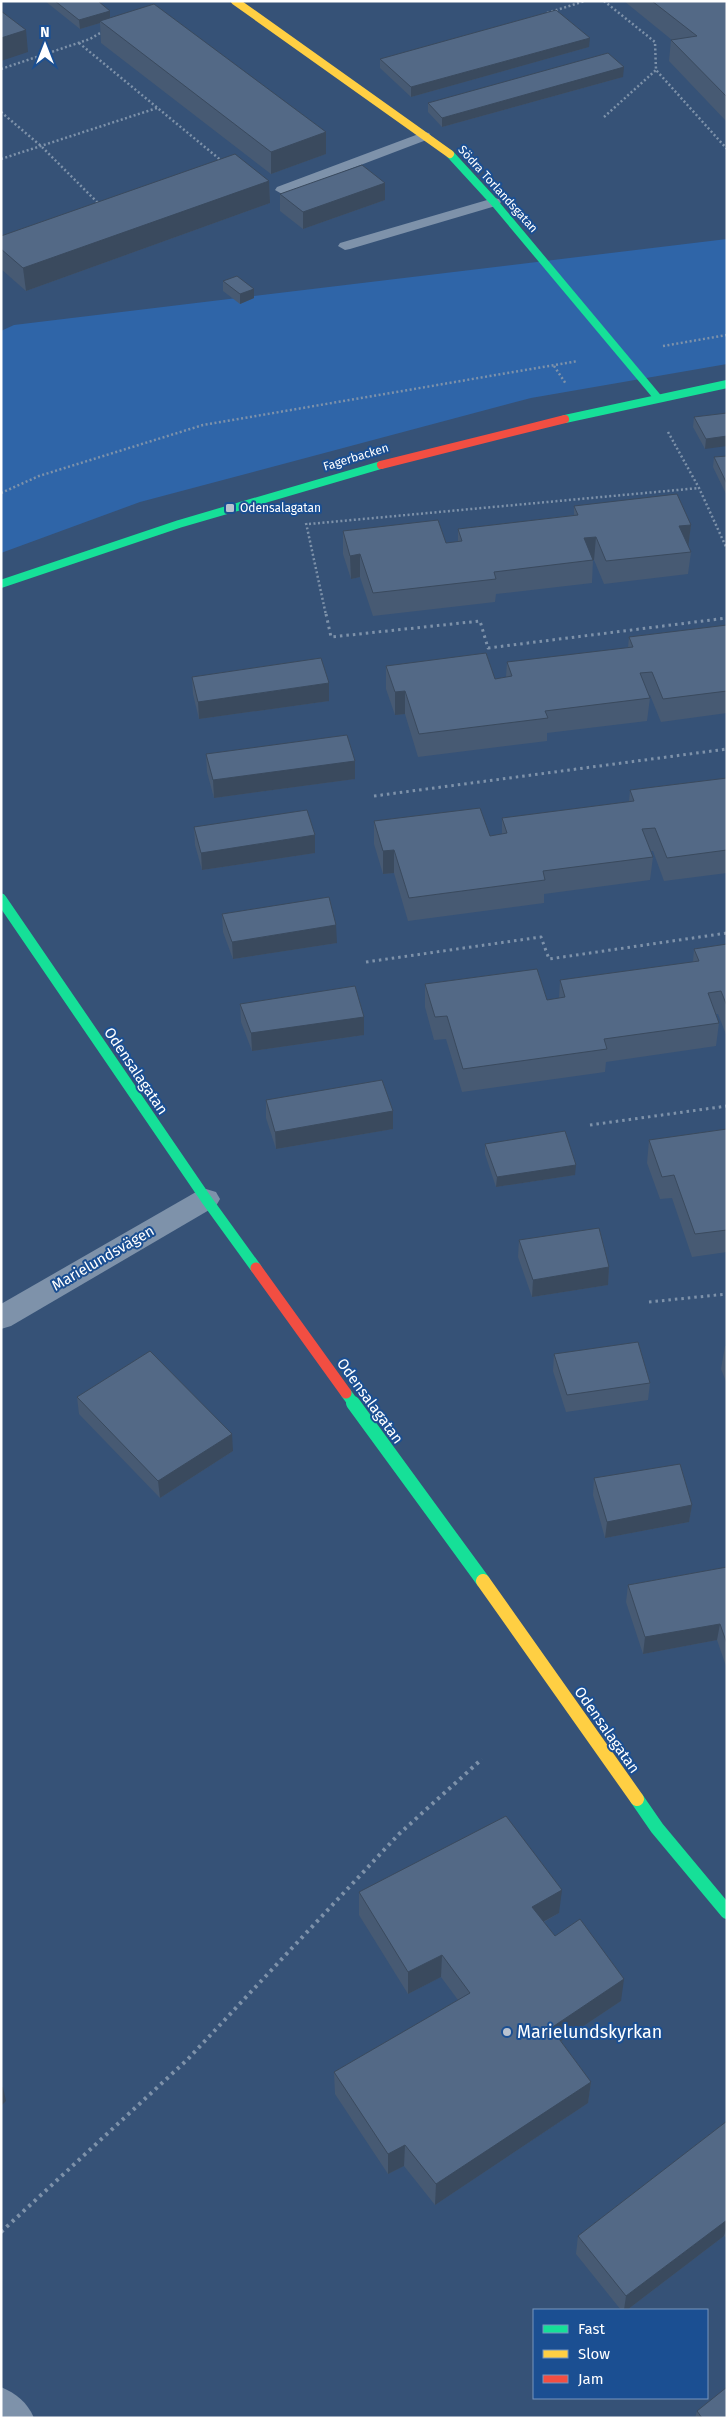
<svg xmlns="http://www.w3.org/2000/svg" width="728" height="2419" font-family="'Fira Sans',sans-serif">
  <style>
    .green { fill: #2f65a8 }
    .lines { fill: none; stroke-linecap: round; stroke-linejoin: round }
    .path-far2 { stroke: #7e92aa; stroke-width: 2.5; stroke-dasharray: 2 2.5; stroke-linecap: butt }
    .path-far1 { stroke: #7e92aa; stroke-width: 3; stroke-dasharray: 2.5 4; stroke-linecap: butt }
    .path { stroke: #7e92aa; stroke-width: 4; stroke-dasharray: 3 4.5; stroke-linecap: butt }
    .lane { fill: #7e92aa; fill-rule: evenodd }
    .street { fill: #7e92aa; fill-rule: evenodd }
    .fast-far2 { stroke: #16e098; stroke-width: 8 }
    .fast-far1 { stroke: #16e098; stroke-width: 11 }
    .fast { stroke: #16e098; stroke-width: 14 }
    .slow-far1 { stroke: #ffcf43; stroke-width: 8 }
    .slow { stroke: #ffcf43; stroke-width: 14 }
    .jam-far1 { stroke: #f24e42; stroke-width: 8 }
    .jam { stroke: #f24e42; stroke-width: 11 }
    .wall { fill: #475a73 }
    .shaded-wall { fill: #3a4a5e }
    .building { fill: #536986; stroke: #3a4a5e }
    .poi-dot { fill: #b9c2cf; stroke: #1b4f92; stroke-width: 2 }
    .labels { text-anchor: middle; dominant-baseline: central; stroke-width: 4; stroke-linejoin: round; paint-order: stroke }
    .far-street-label { font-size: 12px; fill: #fff; stroke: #1b4f92 }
    .far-poi-label { font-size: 12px; fill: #fff; stroke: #1b4f92; text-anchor: start }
    .street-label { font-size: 15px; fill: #fff; stroke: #1b4f92 }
    .near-poi-label { font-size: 18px; fill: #fff; stroke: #1b4f92; text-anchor: start }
  </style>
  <rect width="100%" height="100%" fill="#365277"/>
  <!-- green -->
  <polygon class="green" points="727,239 727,364 531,398 140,502 1,553 1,331 14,325"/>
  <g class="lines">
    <!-- path-far2 -->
    <g class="path-far2">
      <polyline points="604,1 655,42 656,70 727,149"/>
      <polyline points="547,13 585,1"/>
      <polyline points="79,43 223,162"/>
      <polyline points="1,69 90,39 102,32"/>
      <polyline points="1,112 41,146 99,204"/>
      <polyline points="604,117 656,70"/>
      <polyline points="1,159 157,108"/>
      <polyline points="663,346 727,335"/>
      <polyline points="554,366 566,384"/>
      <polyline points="668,432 699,488 727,549"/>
      <polyline points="1,493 39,476 203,425 578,361"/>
      <polyline points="306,523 326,615"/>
      <polyline points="309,524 699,488"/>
    </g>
    <!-- path-far1 -->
    <g class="path-far1">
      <polyline points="326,614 331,637 480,621 488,648 727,618"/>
      <polyline points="374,796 727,749"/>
      <polyline points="366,962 541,937 549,959 727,933"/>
      <polyline points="590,1125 727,1106"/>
      <polyline points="649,1302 727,1294"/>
    </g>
    <!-- path -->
    <polyline class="path" points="1,2232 188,2059 399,1834 482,1759"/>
    <!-- lane -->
    <g class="lane">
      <polygon points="424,132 429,133 431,136 429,139 287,193 282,194 275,190 277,187"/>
      <polygon points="494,198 499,199 501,202 499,205 350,249 345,250 338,246 340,243"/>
    </g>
    <!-- street -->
    <g class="street">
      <polygon points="206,1189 216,1192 220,1199 216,1206 11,1326 1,1329 1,1304 196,1192"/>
      <path d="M 1,2387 C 17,2394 27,2402 34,2418 L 1,2418 Z"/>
    </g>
    <!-- fast-far2 -->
    <g class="fast-far2">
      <polyline points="450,154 494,202 658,398"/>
      <polyline points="565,419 727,384"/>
      <polyline points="1,584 179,524 381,465"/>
    </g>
    <!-- fast-far1 -->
    <g class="fast-far1">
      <polyline points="1,899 206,1199 256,1268"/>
      <polyline points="346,1393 354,1404"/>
    </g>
    <!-- fast -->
    <g class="fast">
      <polyline points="353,1403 483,1581"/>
      <polyline points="637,1799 657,1828 727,1912"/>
    </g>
    <!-- slow-far1 -->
    <polyline class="slow-far1" points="235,1 450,154"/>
    <!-- slow -->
    <polyline class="slow" points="483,1581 637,1799"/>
    <!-- jam-far1 -->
    <polyline class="jam-far1" points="381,465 565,419"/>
    <!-- jam -->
    <polyline class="jam" points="256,1268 346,1393"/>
  </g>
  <!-- wall -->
  <g class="wall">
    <polygon points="45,1 98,1 110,18 326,132 326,154 271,174 101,43 100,23 80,29"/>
    <polygon points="624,1 727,1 727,122 669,61 671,40 672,40"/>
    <polygon points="589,47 411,97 380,68 380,59"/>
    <polygon points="623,77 442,127 428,112 428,103"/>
    <polygon points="269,181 270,203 26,291 1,269 1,236"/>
    <polygon points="385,183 385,200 303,229 280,211 280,194"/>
    <polygon points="223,281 254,289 254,298 240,304 223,291"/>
    <polygon points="727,413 705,449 693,427 694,417"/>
    <polygon points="727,456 727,496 713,467 714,457"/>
    <polygon points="574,506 691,525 688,546 691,552 688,574 604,584 594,560 593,560 592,583 496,594 495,602 373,616 360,577 351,579 343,554 343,531 446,543 458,542 458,529 574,515"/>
    <polygon points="727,625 727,713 661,722 650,695 649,695 650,698 647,721 547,733 547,741 418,757 405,714 395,715 386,689 386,666 495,679 506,677 507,662 628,648 629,637"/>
    <polygon points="192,677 329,683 329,701 199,719 193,694"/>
    <polygon points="206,754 355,779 214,798 207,772"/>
    <polygon points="727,778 727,873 664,881 653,851 651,851 653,857 650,880 544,894 544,903 408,921 394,873 383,874 374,844 374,821 490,836 502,834 502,818 629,802 630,790"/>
    <polygon points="194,827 315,853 202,870 195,845"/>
    <polygon points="222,914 337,943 233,959 223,932"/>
    <polygon points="727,944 727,1037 718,1014 716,1014 719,1023 716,1046 606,1062 605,1072 462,1092 446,1039 434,1040 425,1007 425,984 547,1000 559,998 560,980 693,962 694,949"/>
    <polygon points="240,1004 364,1035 252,1051 241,1022"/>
    <polygon points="266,1100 393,1129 276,1149 266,1118"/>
    <polygon points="727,1129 727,1252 692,1257 672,1198 660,1199 647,1163 649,1140"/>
    <polygon points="485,1144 575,1175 496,1187 485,1154"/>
    <polygon points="519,1240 609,1267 608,1285 532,1297 518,1257"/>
    <polygon points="725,1346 727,1346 727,1384 721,1369"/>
    <polygon points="554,1354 650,1383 648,1400 566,1412 553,1371"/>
    <polygon points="77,1397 233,1451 160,1498 79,1414"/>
    <polygon points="594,1478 692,1505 689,1522 605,1538 593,1495"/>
    <polygon points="727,1567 727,1669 717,1640 643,1654 626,1602 628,1585"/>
    <polygon points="359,1892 559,1913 544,1922 555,1936 621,2001 561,2041 591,2082 588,2103 435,2205 404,2166 388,2174 335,2094 334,2072 458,2000 441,1977 408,1994 359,1915"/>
    <polygon points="727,2121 727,2238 724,2236 627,2310 621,2310 576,2254 578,2236"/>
    <polygon points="697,2411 727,2418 695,2418"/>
  </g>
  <!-- shaded-wall -->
  <g class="shaded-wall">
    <polygon points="110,11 110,20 100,21 100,23 80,29 79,20"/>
    <polygon points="26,30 28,52 1,61 1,38"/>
    <polygon points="590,38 589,47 411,97 411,87"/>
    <polygon points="624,67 623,77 442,127 442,118"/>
    <polygon points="326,132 326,154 271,174 271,152"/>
    <polygon points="269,181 270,203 26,291 23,268"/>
    <polygon points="385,183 385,200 303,229 303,212"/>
    <polygon points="254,289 254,298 240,304 240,294"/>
    <polygon points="727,436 727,446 705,449 706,439"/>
    <polygon points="691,525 688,548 679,526"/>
    <polygon points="596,537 594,560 583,561 584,538"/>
    <polygon points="360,554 360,577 351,579 350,556"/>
    <polygon points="329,683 329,701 199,719 198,702"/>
    <polygon points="405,691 405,714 395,715 395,692"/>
    <polygon points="355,761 355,779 214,798 213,780"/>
    <polygon points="315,835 315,853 202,870 201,853"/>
    <polygon points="394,850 394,873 383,874 383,851"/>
    <polygon points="336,925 337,943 233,959 232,942"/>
    <polygon points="364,1017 364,1035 252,1051 251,1033"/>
    <polygon points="393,1111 393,1129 276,1149 275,1132"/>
    <polygon points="576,1165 575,1175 496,1187 497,1177"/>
    <polygon points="609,1267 608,1285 532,1297 533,1280"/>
    <polygon points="232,1434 233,1451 160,1498 158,1481"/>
    <polygon points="692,1505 689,1522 605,1538 607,1522"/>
    <polygon points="720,1624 717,1640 643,1654 645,1637"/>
    <polygon points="562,1890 559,1913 530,1929 532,1907"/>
    <polygon points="442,1955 441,1977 408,1994 408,1972"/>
    <polygon points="624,1979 621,2001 549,2049 551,2028"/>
    <polygon points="591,2082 588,2103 435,2205 436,2184"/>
    <polygon points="3,2087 6,2101 1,2106 1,2088"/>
    <polygon points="405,2145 404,2166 388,2174 388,2154"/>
    <polygon points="727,2220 727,2226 724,2236 627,2310 624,2310 626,2296"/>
  </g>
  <!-- building -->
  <g class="building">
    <polygon points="55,1 98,1 110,11 79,20"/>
    <polygon points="652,1 727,1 727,97 671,40 697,36"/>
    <polygon points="154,4 326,132 271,152 100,21"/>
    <polygon points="556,10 590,38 411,87 380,59"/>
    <polygon points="1,11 26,30 1,38"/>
    <polygon points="608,53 624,67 442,118 428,103"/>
    <polygon points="235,154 269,181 23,268 1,249 1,236"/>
    <polygon points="362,165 385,183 303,212 280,194"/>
    <polygon points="237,276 254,289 240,294 223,281"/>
    <polygon points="727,413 727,436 706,439 694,417"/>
    <polygon points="727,456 727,484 714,457"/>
    <polygon points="677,494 691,525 679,526 691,552 606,561 596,537 584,538 593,560 494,572 496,579 373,593 360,554 350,556 343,531 438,520 446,543 462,541 458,529 578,515 574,506"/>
    <polygon points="727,625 727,691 663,699 652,672 640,673 650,698 545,711 548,718 419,734 405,691 395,692 386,666 486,653 495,679 512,676 507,662 633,647 629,637"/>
    <polygon points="321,658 329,683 198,702 192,677"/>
    <polygon points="347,735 355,761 213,780 206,754"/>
    <polygon points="727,778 727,850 667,858 655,828 642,829 653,857 543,871 545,880 409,898 394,850 383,851 374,821 480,808 490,836 507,833 502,818 634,801 630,790"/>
    <polygon points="307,810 315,835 201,853 194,827"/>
    <polygon points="329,897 336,925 232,942 222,914"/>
    <polygon points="727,944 727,1006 721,991 708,993 719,1023 604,1039 607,1049 463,1069 447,1016 435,1017 425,984 537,969 547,1000 565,997 560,980 699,961 694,949"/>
    <polygon points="355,986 364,1017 251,1033 240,1004"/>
    <polygon points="382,1080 393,1111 275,1132 266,1100"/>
    <polygon points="727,1129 727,1230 695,1234 674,1175 662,1177 649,1140"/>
    <polygon points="565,1131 576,1165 497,1177 485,1144"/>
    <polygon points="599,1228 609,1267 533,1280 519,1240"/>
    <polygon points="638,1342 650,1383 567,1395 554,1354"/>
    <polygon points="150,1351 232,1434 158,1481 77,1397"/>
    <polygon points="680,1464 692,1505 607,1522 594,1478"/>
    <polygon points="727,1567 727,1644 720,1624 645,1637 628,1585"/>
    <polygon points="506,1816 562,1890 532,1907 555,1936 580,1919 624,1979 551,2028 591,2082 436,2184 405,2145 388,2154 334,2072 470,1993 442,1955 408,1972 359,1892"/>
    <polygon points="727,2121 727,2220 626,2296 578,2236"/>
    <polygon points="727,2387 727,2418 702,2418 697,2411"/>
  </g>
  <!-- markers -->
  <g class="poi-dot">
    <rect x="225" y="503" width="10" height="10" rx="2.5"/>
    <circle cx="507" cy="2032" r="5"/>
  </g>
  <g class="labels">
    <!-- far-street labels -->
    <g class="far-street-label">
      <text transform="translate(498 189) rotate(48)">Södra Torlandsgatan</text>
      <text transform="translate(356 457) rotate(-17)">Fagerbacken</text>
    </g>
    <!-- far-poi labels -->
    <g class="far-poi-label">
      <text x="240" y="508">Odensalagatan</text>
    </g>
    <!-- street labels -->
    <g class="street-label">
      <text transform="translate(136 1071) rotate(56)">Odensalagatan</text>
      <text transform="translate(103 1258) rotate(-30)">Marielundsvägen</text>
      <text transform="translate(370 1401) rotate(54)">Odensalagatan</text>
      <text transform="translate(607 1730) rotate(55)">Odensalagatan</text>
    </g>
    <!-- near-poi labels -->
    <g class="near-poi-label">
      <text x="517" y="2032">Marielundskyrkan</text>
    </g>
  </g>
  <!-- border -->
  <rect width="728" height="2419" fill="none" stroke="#ffffff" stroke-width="5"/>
  <!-- legend -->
  <rect x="533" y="2309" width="175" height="90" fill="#1b4f92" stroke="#7695be"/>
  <rect x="543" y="2325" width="25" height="8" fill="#16e098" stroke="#7695be"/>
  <text x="578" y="2334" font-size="15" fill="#ffffff">Fast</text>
  <rect x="543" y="2350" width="25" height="8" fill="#ffcf43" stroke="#7695be"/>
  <text x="578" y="2359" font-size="15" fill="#ffffff">Slow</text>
  <rect x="543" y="2375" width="25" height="8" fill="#f24e42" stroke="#7695be"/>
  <text x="578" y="2384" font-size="15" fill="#ffffff">Jam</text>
  <!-- north arrow -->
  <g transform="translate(45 45)" stroke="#1b4f92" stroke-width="4" paint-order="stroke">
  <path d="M0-4L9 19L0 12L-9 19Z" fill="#ffffff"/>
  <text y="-8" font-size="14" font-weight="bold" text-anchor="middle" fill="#ffffff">N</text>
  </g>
</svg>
